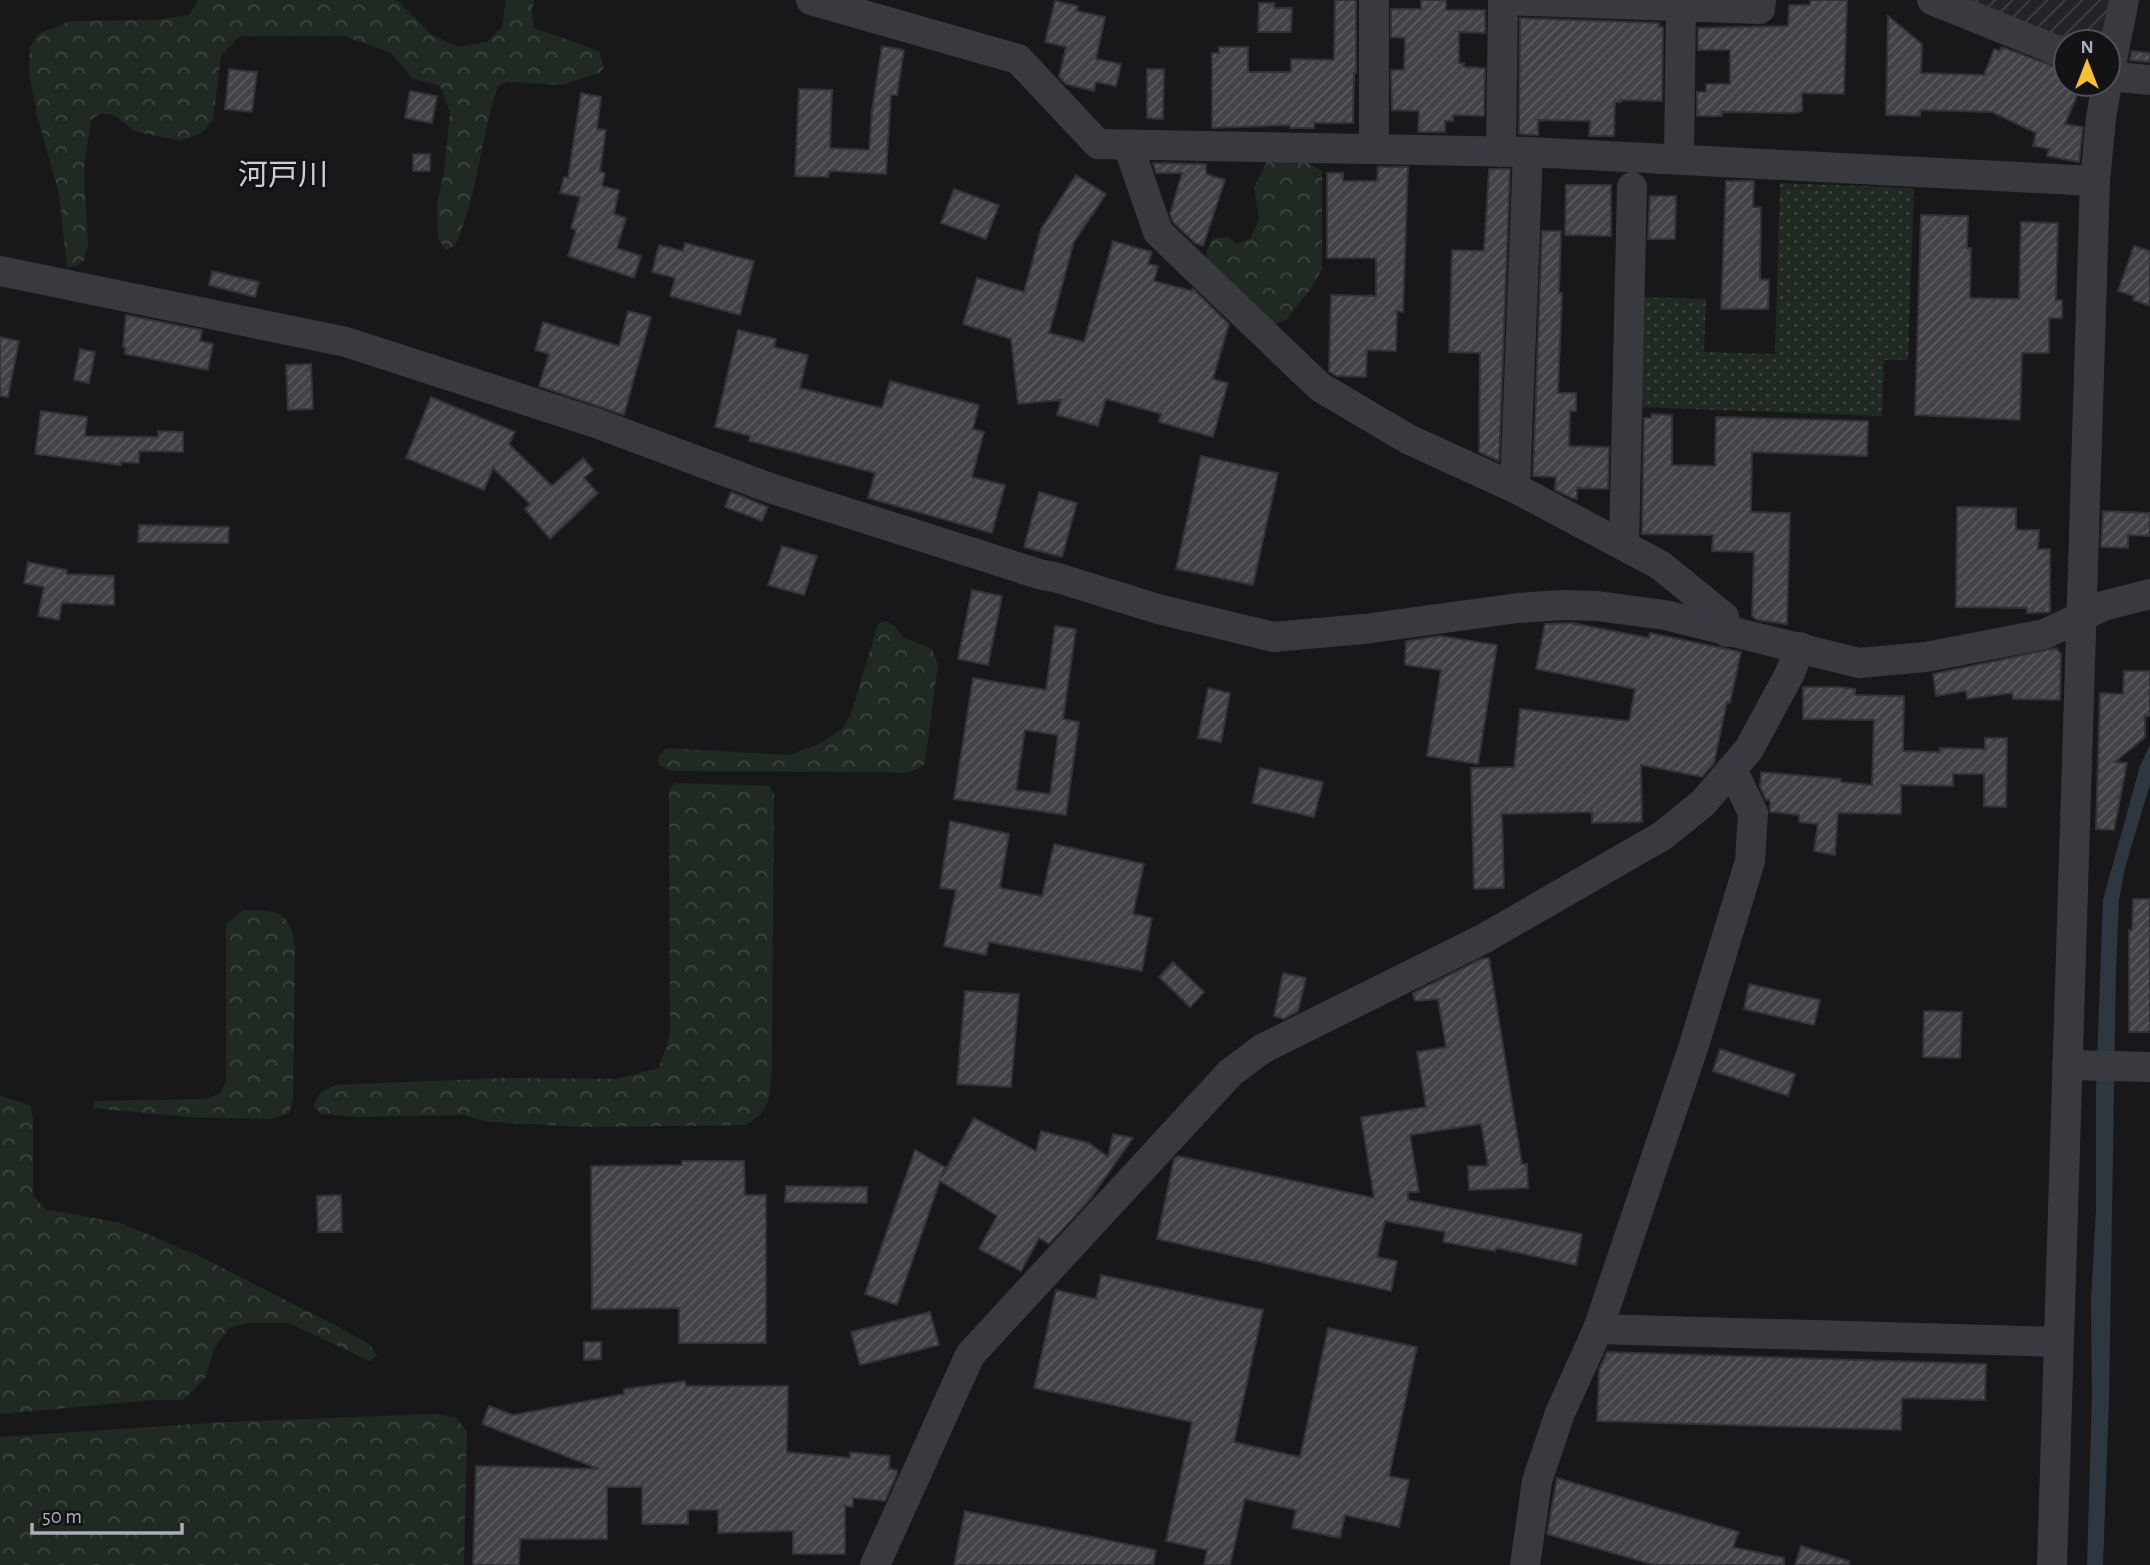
<svg xmlns="http://www.w3.org/2000/svg" width="2150" height="1565" font-family="'Alegreya Sans','Noto Sans JP',sans-serif">
  <style>
    .industrial { fill: url(#industrial-furrows) }
    .grass { fill: url(#grass-dots) }
    .forest { fill: url(#forest-crowns) }
    .water { fill: #2e373f }
    .building { fill: url(#building-hatch); stroke: #333237; stroke-width: 2; fill-rule: evenodd }
    .lines { fill: none; stroke-linecap: round; stroke-linejoin: round }
    .minor { stroke: #393a40; stroke-width: 30 }
    .labels { text-anchor: middle; dominant-baseline: central; stroke-width: 6; stroke-linejoin: round; paint-order: stroke }
    .quarter-label { font-size: 30px; fill: #cbced6; stroke: #131316 }
  </style>
  <defs>
    <pattern id="industrial-furrows" width="10" height="10" patternUnits="userSpaceOnUse" patternTransform="scale(1.75)"><rect width="10" height="10" fill="#242428"/><path d="M-1 1l2-2M0 10L10 0M9 11l2-2" fill="none" stroke="#414145"/></pattern>
    <pattern id="grass-dots" width="8" height="8" patternUnits="userSpaceOnUse" patternTransform="scale(1.75)"><rect width="8" height="8" fill="#202922"/><path d="M2 2h.1M6 6h.1" fill="none" stroke="#3e4640" stroke-width="1.8" stroke-linecap="round"/></pattern>
    <pattern id="forest-crowns" width="20" height="18" patternUnits="userSpaceOnUse" patternTransform="scale(1.75)"><rect width="20" height="18" fill="#202922"/><path d="M2 6a3 3 0 1 1 6 0M12 15a3 3 0 1 1 6 0" fill="none" stroke="#3e4640"/></pattern>
    <pattern id="building-hatch" width="6" height="6" patternUnits="userSpaceOnUse" patternTransform="scale(1.75)"><rect width="6" height="6" fill="#424348"/><path d="M-1 1l2-2M0 6l6-6M5 7l2-2" fill="none" stroke="#5b5c60"/></pattern>
  </defs>
  <rect width="100%" height="100%" fill="#18181b"/>
  <!-- industrial -->
  <polygon class="industrial" points="1953,0 2112,0 2104,42 2066,42"/>
  <!-- grass -->
  <polygon class="grass" points="1780,183 1914,188 1908,360 1884,360 1882,416 1638,407 1642,297 1706,299 1704,352 1775,354"/>
  <!-- forest -->
  <g class="forest">
    <path d="M 198,0 L 397,0 L 432,35 L 460,47 L 488,41 L 502,27 L 506,0 L 534,0 L 532,13 L 534,28 L 599,51 L 604,68 L 599,73 L 563,85 L 508,82 L 498,86 C 480,138 478,196 455,246 L 446,250 L 438,238 L 437,204 L 444,171 L 450,113 L 440,86 L 412,78 L 391,53 L 344,36 L 240,36 L 221,56 L 213,120 L 201,133 L 180,141 L 134,131 L 116,116 L 101,113 L 91,120 L 84,169 L 88,244 L 84,260 L 77,266 L 67,268 L 59,194 L 37,116 L 29,72 L 30,47 L 38,34 L 71,21 L 156,20 L 189,15 Z"/>
    <polygon points="1267,161 1306,162 1322,171 1322,269 1310,290 1286,320 1273,324 1207,262 1207,250 1213,238 1228,237 1237,244 1250,239 1259,219 1254,188"/>
    <path d="M 885,621 L 894,625 L 903,637 L 932,649 L 938,665 L 925,763 C 914,775 901,774 886,772 L 672,771 L 658,765 L 658,757 L 666,748 L 789,755 L 817,745 L 842,729 L 851,714 L 878,624 Z"/>
    <path d="M 675,783 L 769,786 L 774,794 L 772,1070 C 768,1100 773,1108 746,1125 L 585,1127 L 491,1122 L 461,1115 L 358,1117 L 322,1114 L 313,1106 L 321,1092 L 334,1085 L 504,1078 L 616,1079 L 659,1068 L 670,1034 L 669,790 Z"/>
    <path d="M 243,910 C 276,911 290,909 295,946 L 293,1101 L 289,1113 L 271,1119 L 188,1117 L 93,1108 L 95,1101 L 205,1099 L 221,1093 L 226,1080 L 226,924 Z"/>
    <polygon points="0,1096 30,1105 33,1118 33,1196 45,1209 121,1223 199,1256 333,1324 370,1345 377,1356 370,1361 289,1323 247,1323 229,1328 214,1349 205,1378 183,1400 154,1400 0,1414"/>
    <polygon points="433,1414 455,1417 467,1431 464,1565 0,1565 0,1437 226,1422"/>
  </g>
  <!-- water -->
  <polygon class="water" points="2150,745 2150,784 2125,868 2119,900 2116,970 2109,1399 2103,1565 2087,1565 2092,1395 2091,1300 2096,1209 2096,1089 2103,900 2140,766"/>
  <!-- building -->
  <g class="building">
    <polygon points="1335,0 1356,0 1356,73 1354,73 1353,123 1314,123 1314,128 1290,128 1290,125 1212,128 1212,53 1219,53 1219,47 1248,47 1248,72 1291,72 1291,59 1334,60"/>
    <polygon points="1421,0 1446,0 1446,10 1485,10 1485,33 1459,32 1459,63 1464,63 1464,67 1485,68 1484,116 1453,115 1453,121 1445,121 1445,132 1418,132 1419,111 1392,110 1391,70 1404,70 1405,38 1391,37 1391,9 1421,9"/>
    <polygon points="1810,0 1847,0 1844,94 1802,93 1802,111 1796,113 1722,112 1722,116 1697,116 1697,92 1706,92 1706,84 1730,84 1730,50 1698,50 1698,28 1788,26 1789,5 1810,5"/>
    <polygon points="1055,1 1078,6 1077,11 1105,17 1096,59 1121,64 1116,86 1096,82 1094,91 1066,84 1059,77 1066,47 1045,42"/>
    <polygon points="1259,3 1274,3 1274,8 1292,8 1291,32 1258,32"/>
    <polygon points="1888,16 1922,44 1921,73 1984,75 1994,49 2000,51 2002,47 2066,71 2066,84 2082,84 2065,124 2083,127 2079,162 2047,156 2049,149 2033,146 2036,133 1992,112 1920,110 1920,116 1886,115"/>
    <polygon points="1520,18 1659,23 1659,27 1663,27 1662,101 1621,100 1621,102 1615,102 1614,136 1589,136 1590,121 1538,120 1538,135 1519,134"/>
    <polygon points="882,46 904,50 897,95 891,95 886,174 829,171 828,177 795,176 799,89 832,90 830,148 869,150 872,110"/>
    <polygon points="2132,51 2150,53 2150,62 2130,60"/>
    <polygon points="229,69 257,72 252,112 225,109"/>
    <polygon points="1147,69 1164,69 1163,119 1147,118"/>
    <polygon points="410,91 437,96 432,123 405,118"/>
    <polygon points="581,93 601,97 597,129 606,130 600,171 605,173 602,186 619,190 614,214 626,218 617,248 641,256 634,278 568,256 576,230 571,228 580,197 560,193 564,177 568,178"/>
    <rect x="413" y="154" width="17" height="17"/>
    <polygon points="1153,163 1206,164 1206,174 1225,180 1203,246 1195,243 1173,222 1170,214 1182,173 1156,173"/>
    <polygon points="1378,167 1408,167 1403,312 1397,311 1396,351 1367,350 1366,377 1336,376 1329,371 1331,295 1376,296 1376,258 1327,258 1327,173 1343,173 1343,181 1377,181"/>
    <polygon points="1489,169 1510,169 1499,461 1479,452 1480,353 1449,352 1452,250 1484,251"/>
    <polygon points="1076,175 1106,194 1074,242 1049,333 1084,342 1113,241 1152,252 1148,264 1158,266 1154,281 1192,291 1193,289 1229,324 1213,379 1228,383 1213,437 1159,422 1161,414 1106,399 1098,426 1057,415 1061,400 1018,404 1011,339 963,324 977,278 1024,292 1041,229"/>
    <polygon points="1726,181 1754,181 1753,207 1761,207 1760,279 1769,280 1768,309 1721,309"/>
    <polygon points="1566,185 1611,185 1611,236 1565,235"/>
    <polygon points="954,189 999,205 986,239 941,223"/>
    <polygon points="1650,196 1676,196 1675,239 1648,239"/>
    <polygon points="1921,215 1968,216 1967,248 1971,248 1970,298 2019,299 2021,222 2058,223 2056,300 2062,300 2062,318 2049,318 2049,353 2022,353 2020,420 1915,415"/>
    <polygon points="1542,231 1561,231 1559,293 1562,293 1558,393 1576,393 1576,411 1570,411 1569,446 1609,447 1608,489 1577,488 1577,499 1572,498 1555,490 1556,477 1533,476"/>
    <polygon points="685,243 754,261 740,315 670,296 675,278 652,272 659,245 683,251"/>
    <polygon points="2134,246 2150,251 2150,306 2133,300 2134,296 2118,291"/>
    <polygon points="212,271 259,282 255,297 209,285"/>
    <polygon points="628,311 651,317 624,415 539,386 549,354 535,350 543,322 619,346"/>
    <polygon points="126,315 202,330 200,341 213,344 208,370 125,354 125,347 123,347"/>
    <polygon points="738,330 776,339 774,347 808,355 800,388 882,408 890,381 979,405 973,429 984,432 972,477 1005,485 992,533 868,498 875,473 749,441 750,436 715,427"/>
    <polygon points="0,337 19,341 8,397 0,396"/>
    <polygon points="80,349 95,352 89,383 74,380"/>
    <polygon points="311,364 313,409 288,410 286,365"/>
    <polygon points="431,397 515,432 509,444 552,486 583,458 593,470 584,478 598,493 550,539 525,509 530,504 493,468 484,490 406,458"/>
    <polygon points="41,411 87,417 85,436 158,437 158,431 183,432 183,452 139,451 139,463 121,462 121,465 35,454"/>
    <polygon points="1652,414 1672,415 1672,465 1715,466 1716,417 1868,421 1867,456 1752,452 1751,512 1790,513 1787,624 1757,620 1752,616 1754,552 1712,551 1713,535 1642,534 1644,418 1651,418"/>
    <polygon points="1201,456 1278,473 1253,585 1176,569"/>
    <polygon points="731,492 768,507 762,521 725,507"/>
    <polygon points="1039,492 1077,503 1062,557 1024,547"/>
    <polygon points="1957,507 2016,508 2016,530 2039,530 2038,549 2050,549 2050,612 2027,613 2027,608 1956,607"/>
    <polygon points="2103,511 2150,513 2150,536 2128,535 2128,548 2101,547"/>
    <polygon points="139,525 229,527 228,543 138,542"/>
    <polygon points="782,546 817,556 804,595 768,585"/>
    <polygon points="28,562 67,570 67,574 114,576 114,605 62,603 59,620 38,616 44,587 24,583"/>
    <polygon points="972,590 1002,596 988,665 958,659"/>
    <polygon points="1572,623 1649,638 1650,633 1741,652 1730,703 1727,702 1714,763 1702,777 1641,765 1642,822 1592,823 1592,812 1502,814 1504,888 1474,889 1471,768 1514,767 1520,709 1629,721 1635,689 1536,669 1545,624"/>
    <path d="M 1055,626 L 1076,629 L 1063,719 L 1079,722 L 1066,815 L 954,799 L 973,678 L 1046,690 ZM 1025,730 L 1058,735 L 1050,794 L 1016,790 Z"/>
    <polygon points="1440,636 1497,645 1478,764 1427,756 1441,670 1405,665 1406,641"/>
    <polygon points="2056,648 2061,654 2060,700 2013,699 2012,693 1967,699 1966,691 1936,696 1933,674"/>
    <polygon points="2124,671 2150,671 2150,716 2145,716 2145,737 2115,762 2127,763 2114,830 2096,829 2100,693 2123,694"/>
    <polygon points="1803,687 1838,687 1855,689 1855,695 1904,696 1903,751 1940,752 1940,748 1985,749 1985,738 2007,738 2006,807 1984,806 1984,774 1953,774 1953,786 1901,785 1901,814 1838,813 1835,855 1814,851 1818,824 1799,822 1799,815 1770,812 1770,800 1766,800 1760,787 1761,772 1841,779 1841,782 1872,785 1874,720 1803,719"/>
    <polygon points="1208,688 1230,693 1221,742 1198,738"/>
    <polygon points="1260,768 1323,782 1314,817 1252,803"/>
    <polygon points="950,821 1009,834 1000,888 1042,896 1054,844 1144,864 1133,914 1152,918 1142,971 989,942 986,955 944,946 956,890 940,888"/>
    <polygon points="2133,899 2150,899 2150,1032 2129,1032 2129,930 2132,930"/>
    <polygon points="1489,958 1522,1164 1527,1164 1528,1188 1469,1190 1468,1166 1488,1166 1481,1124 1410,1135 1419,1192 1408,1192 1408,1200 1582,1234 1576,1265 1496,1248 1495,1251 1443,1242 1445,1232 1385,1221 1377,1257 1397,1261 1391,1291 1157,1239 1174,1159 1178,1156 1374,1198 1361,1117 1426,1107 1417,1052 1446,1047 1438,999 1415,1001 1413,993 1481,959"/>
    <polygon points="1173,962 1204,992 1190,1007 1159,977"/>
    <polygon points="1283,973 1306,978 1298,1011 1284,1019 1274,1016"/>
    <polygon points="1749,984 1820,1000 1814,1025 1744,1009"/>
    <polygon points="965,991 1019,994 1011,1087 957,1084"/>
    <polygon points="1924,1011 1962,1012 1960,1058 1923,1057"/>
    <polygon points="1720,1049 1795,1074 1788,1096 1713,1071"/>
    <polygon points="974,1118 1036,1151 1041,1131 1089,1143 1108,1157 1113,1134 1133,1138 1090,1199 1049,1244 1039,1238 1021,1271 979,1249 997,1216 940,1181 897,1305 865,1294 915,1150 945,1167 941,1178"/>
    <polygon points="682,1161 744,1161 745,1195 766,1195 766,1343 679,1343 679,1308 592,1309 591,1166 682,1165"/>
    <polygon points="786,1186 867,1187 867,1203 785,1202"/>
    <polygon points="341,1195 342,1232 318,1232 317,1196"/>
    <polygon points="1101,1275 1263,1310 1234,1442 1300,1457 1328,1328 1417,1347 1389,1476 1409,1480 1399,1527 1345,1515 1340,1538 1292,1528 1296,1510 1245,1499 1230,1565 1204,1565 1207,1550 1166,1541 1192,1422 1034,1388 1056,1290 1096,1299"/>
    <polygon points="930,1312 939,1345 860,1365 851,1332"/>
    <polygon points="584,1342 601,1342 601,1359 584,1360"/>
    <polygon points="1607,1352 1986,1364 1985,1400 1902,1398 1901,1430 1597,1421 1599,1370"/>
    <polygon points="685,1381 686,1386 788,1386 787,1452 850,1458 850,1452 890,1456 889,1469 897,1470 897,1474 885,1501 853,1498 853,1507 845,1506 845,1554 793,1554 793,1531 718,1533 718,1510 688,1510 688,1524 642,1524 642,1487 607,1487 607,1539 520,1539 519,1565 473,1565 476,1466 599,1469 482,1424 489,1406 513,1415 624,1394 624,1389"/>
    <polygon points="1557,1478 1739,1532 1733,1547 1784,1558 1784,1565 1654,1565 1547,1534"/>
    <polygon points="965,1511 1156,1550 1153,1565 954,1565"/>
    <polygon points="1801,1546 1849,1561 1849,1565 1795,1565"/>
  </g>
  <g class="lines">
    <!-- minor -->
    <g class="minor">
      <polyline points="811,0 1018,59 1098,144 1528,152 2095,181"/>
      <polyline points="1504,0 1760,9 1761,0"/>
      <polyline points="1932,0 2066,54"/>
      <polyline points="2108,76 2150,80"/>
      <polyline points="2108,80 2124,0"/>
      <polyline points="1128,145 1158,232 1320,387 1408,439 1515,488 1660,565 1724,617 1727,632"/>
      <polyline points="1374,149 1374,0"/>
      <polyline points="1501,152 1503,0"/>
      <polyline points="1679,158 1681,0"/>
      <polyline points="0,271 346,342 596,423 773,489 1039,574 1058,578 1158,609 1273,637 1364,629 1518,608 1563,605 1597,606 1665,615 1859,663 1926,657 2045,634 2103,606 2150,594"/>
      <polyline points="1515,488 1528,152"/>
      <polyline points="1624,545 1632,187"/>
      <polyline points="2067,1065 2150,1067"/>
      <polyline points="1598,1329 2058,1342"/>
      <polyline points="875,1565 970,1355 1230,1073 1262,1049 1483,939 1662,836 1703,803 1749,749 1790,673 1800,647"/>
      <polyline points="1525,1565 1537,1481 1560,1413 1598,1329 1694,1045 1750,861 1753,813 1732,769"/>
      <polyline points="2052,1565 2095,181 2101,118 2107,84"/>
    </g>
  </g>
  <g class="labels">
    <!-- quarter labels -->
    <g class="quarter-label">
      <text x="283" y="176">河戸川</text>
    </g>
  </g>
  <!-- north arrow -->
  <g transform="translate(2087 63)"><circle r="33" fill="#131316" stroke="#4f5158" stroke-width="2"/>
  <path d="M0-5L12 26L0 18L-12 26Z" fill="#f7bf34"/>
  <text y="-10" font-size="19" font-weight="bold" text-anchor="middle" fill="#aaaebb">N</text>
  </g>
  <!-- scale -->
  <path d="M32 1523v10h150v-10" fill="none" stroke="#aaaebb" stroke-width="3.5"/>
  <text x="42" y="1523" font-size="21" fill="#aaaebb" stroke="#131316" stroke-width="5" paint-order="stroke">50 m</text>
</svg>
